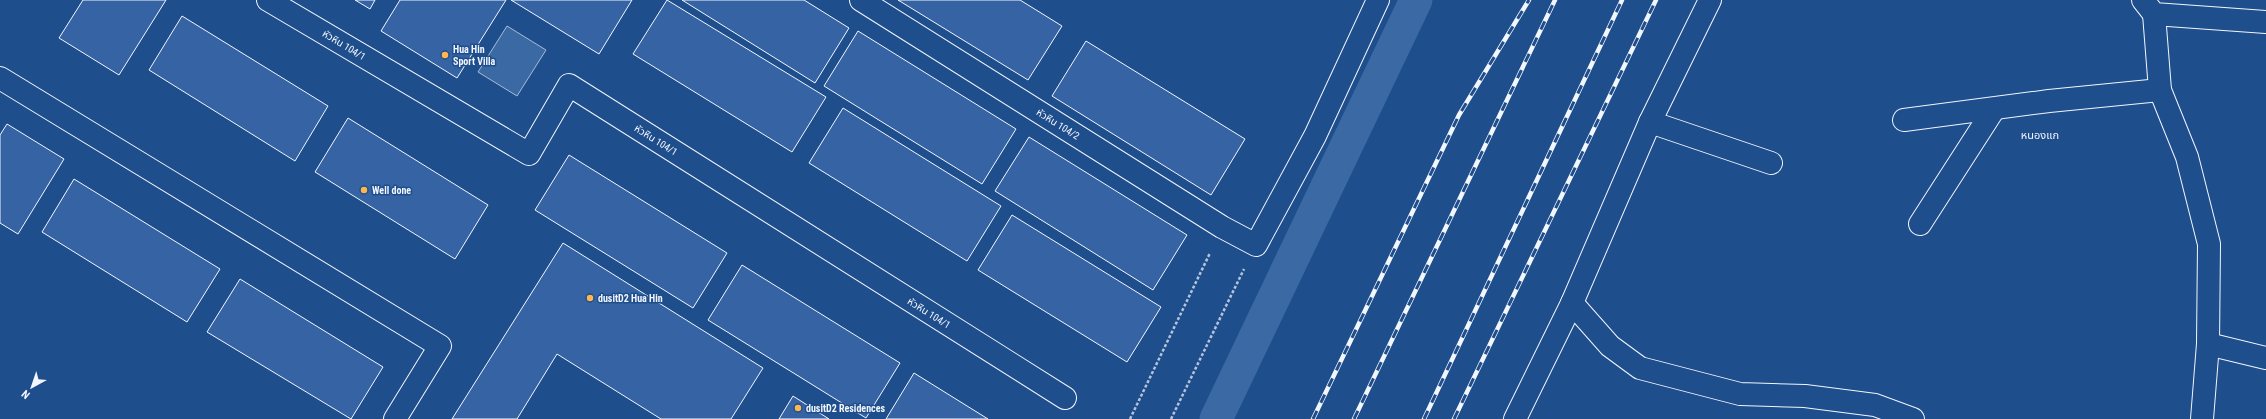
<svg xmlns="http://www.w3.org/2000/svg" width="2266" height="419" font-family="'Roboto Condensed','Noto Sans Thai',sans-serif">
  <style>
    .water { fill: #3b69a3; stroke: #a8bbd7 }
    .lines { fill: none; stroke-linecap: round; stroke-linejoin: round }
    .canal { stroke: #3b69a3; stroke-width: 33 }
    .building { fill: #3563a3; stroke: #f2f6ff }
    .minor-casing { stroke: #f2f6ff; stroke-width: 24 }
    .path { stroke: #b3c4dc; stroke-width: 2.5; stroke-dasharray: 3 2; stroke-linecap: butt }
    .minor { stroke: #1f4e8c; stroke-width: 22 }
    .rail-casing { stroke: #f2f6ff; stroke-width: 4.5 }
    .rail { stroke: #1f4e8c; stroke-width: 3; stroke-dasharray: 9; stroke-linecap: butt }
    .poi-dot { fill: #ffb74d; stroke: #1f4e8c; stroke-width: 1.5 }
    .labels { text-anchor: middle; dominant-baseline: central; stroke-width: 3; stroke-linejoin: round; paint-order: stroke }
    .street-label { font-size: 10px; fill: #f2f6ff; stroke: #1f4e8c }
    .poi-label { font-size: 10px; font-weight: bold; fill: #f2f6ff; stroke: #1f4e8c; text-anchor: start }
    .neighbourhood-label { font-size: 11px; fill: #f2f6ff; stroke: #1f4e8c }
  </style>
  <rect width="100%" height="100%" fill="#1f4e8c"/>
  <!-- water -->
  <polygon class="water" points="507,26 546,50 517,96 478,72"/>
  <g class="lines">
    <!-- canal -->
    <polyline class="canal" points="1216,419 1416,0"/>
  </g>
  <!-- building -->
  <g class="building">
    <polygon points="83,0 166,0 119,75 59,38"/>
    <polygon points="355,0 375,0 370,9"/>
    <polygon points="400,0 506,0 457,78 381,31"/>
    <polygon points="511,0 632,0 599,54"/>
    <polygon points="667,0 826,97 792,152 633,54"/>
    <polygon points="682,0 804,0 849,28 815,83"/>
    <polygon points="898,0 1020,0 1062,26 1028,80"/>
    <polygon points="182,16 328,106 295,161 149,70"/>
    <polygon points="858,31 1016,129 982,184 824,86"/>
    <polygon points="1086,41 1245,139 1211,195 1052,96"/>
    <polygon points="843,108 1001,206 967,261 809,163"/>
    <polygon points="348,118 488,205 455,259 315,172"/>
    <polygon points="7,124 64,159 18,234 0,223 0,135"/>
    <polygon points="1029,137 1187,235 1153,290 995,191"/>
    <polygon points="569,155 727,253 693,308 535,210"/>
    <polygon points="74,179 220,269 187,322 42,232"/>
    <polygon points="1012,215 1161,307 1127,362 978,270"/>
    <polygon points="563,243 763,368 731,419 661,419 557,354 517,419 452,419"/>
    <polygon points="742,265 900,363 866,418 708,320"/>
    <polygon points="240,279 383,367 351,419 207,332"/>
    <polygon points="914,373 988,419 886,419"/>
    <polygon points="793,396 829,419 779,419"/>
  </g>
  <g class="lines">
    <defs>
      <g id="minor">
        <polyline points="268,0 529,154 569,85 1065,398"/>
        <polyline points="861,0 1222,227 1256,245 1315,136 1378,0"/>
        <polyline points="2143,0 2154,14 2266,22"/>
        <polyline points="2154,14 2160,90 2187,157 2209,244 2208,344 2202,419"/>
        <polyline points="0,78 440,346 395,419"/>
        <polyline points="1904,120 2049,101 2160,90"/>
        <polyline points="1650,122 1771,163"/>
        <polyline points="1920,224 1994,109"/>
        <polyline points="1572,303 1610,346 1640,368 1740,394 1805,396 1875,405 1913,419"/>
        <polyline points="2208,344 2266,358"/>
        <polyline points="1515,419 1572,303 1650,122 1710,0"/>
      </g>
    </defs>
    <!-- minor casing -->
    <use href="#minor" class="minor-casing"/>
    <!-- path -->
    <g class="path">
      <polyline points="1130,419 1210,253"/>
      <polyline points="1171,419 1244,269"/>
    </g>
    <!-- minor -->
    <use href="#minor" class="minor"/>
    <defs>
      <g id="rail">
        <polyline points="1313,419 1459,115 1529,0"/>
        <polyline points="1354,419 1555,0"/>
        <polyline points="1424,419 1622,0"/>
        <polyline points="1454,419 1656,0"/>
      </g>
    </defs>
    <!-- rail casing -->
    <use href="#rail" class="rail-casing"/>
    <!-- rail -->
    <use href="#rail" class="rail"/>
  </g>
  <!-- markers -->
  <g class="poi-dot">
    <circle cx="445" cy="55" r="4"/>
    <circle cx="364" cy="190" r="4"/>
    <circle cx="590" cy="298" r="4"/>
    <circle cx="798" cy="408" r="4"/>
  </g>
  <g class="labels">
    <!-- street labels -->
    <g class="street-label">
      <text transform="translate(344 45) rotate(31)">หัวหิน 104/1</text>
      <text transform="translate(1058 124) rotate(32)">หัวหิน 104/2</text>
      <text transform="translate(656 140) rotate(32)">หัวหิน 104/1</text>
      <text transform="translate(929 313) rotate(32)">หัวหิน 104/1</text>
    </g>
    <!-- poi labels -->
    <g class="poi-label">
      <text x="453" y="49">Hua Hin<tspan x="453" dy="12">Sport Villa</tspan></text>
      <text x="372" y="190">Well done</text>
      <text x="598" y="298">dusitD2 Hua Hin</text>
      <text x="806" y="408">dusitD2 Residences</text>
    </g>
    <!-- neighbourhood labels -->
    <g class="neighbourhood-label">
      <text x="2040" y="135">หนองแก</text>
    </g>
  </g>
  <!-- north arrow -->
  <g transform="translate(32 387) rotate(220)" stroke="#1f4e8c" stroke-width="3" paint-order="stroke">
  <path d="M0-3L7 15L0 10L-7 15Z" fill="#f2f6ff"/>
  <text y="-6" font-size="11" font-weight="bold" text-anchor="middle" fill="#f2f6ff">N</text>
  </g>
</svg>
